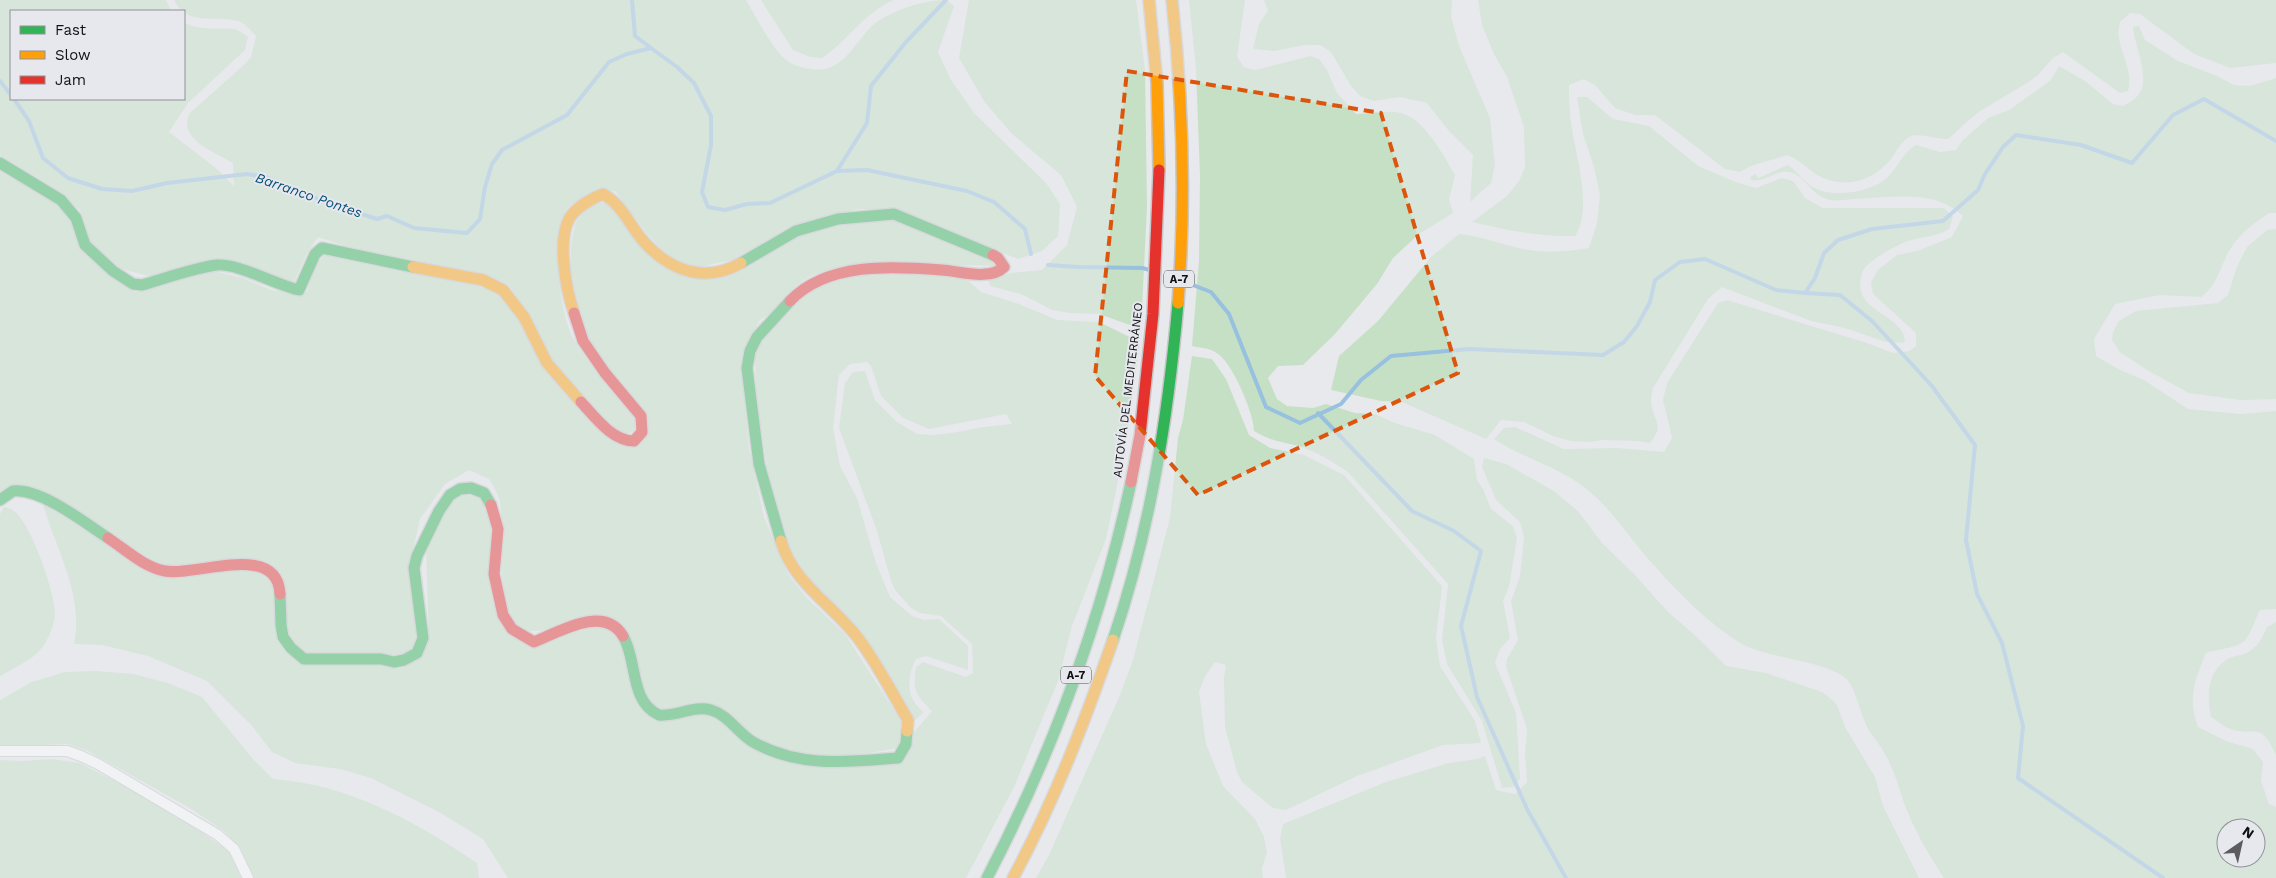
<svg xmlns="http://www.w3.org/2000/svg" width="2276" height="878" font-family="'Work Sans',sans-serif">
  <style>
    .green { fill: #c6e0c6; fill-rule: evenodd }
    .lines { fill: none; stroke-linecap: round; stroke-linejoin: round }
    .stream { stroke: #98c0df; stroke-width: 4 }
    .street-casing { stroke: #c6c6c9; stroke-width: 12 }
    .fast-casing { stroke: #c6c6c9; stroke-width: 14 }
    .slow-casing { stroke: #c6c6c9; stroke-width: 14 }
    .jam-casing { stroke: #c6c6c9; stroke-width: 14 }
    .street { stroke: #fcfcfc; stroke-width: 10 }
    .fast { stroke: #30b455; stroke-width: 11 }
    .slow { stroke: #ff9f0a; stroke-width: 11 }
    .jam { stroke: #e5322d; stroke-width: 11 }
    .marked { fill: none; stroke: #dd550c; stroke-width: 4; stroke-dasharray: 10 6; stroke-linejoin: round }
    .labels { text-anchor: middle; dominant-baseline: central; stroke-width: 4; stroke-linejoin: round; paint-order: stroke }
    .shield { fill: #e6e8ee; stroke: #505154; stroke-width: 1 }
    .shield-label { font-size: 11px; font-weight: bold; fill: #101012 }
    .street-label { font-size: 12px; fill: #101012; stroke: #e6e8ee }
    .water-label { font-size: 14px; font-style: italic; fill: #054d76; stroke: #e6e8ee }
  </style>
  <rect width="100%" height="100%" fill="#e8e9ec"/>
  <!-- green -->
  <g class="green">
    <path d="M 0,0 L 166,0 L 171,11 L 11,11 L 11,99 L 184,99 L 184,22 C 200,32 217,27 234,29 C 239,30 244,34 248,37 L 245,50 L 188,103 L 169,132 L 217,169 L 234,186 L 233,163 C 215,152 176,139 190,113 L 246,63 L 251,57 L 256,36 C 251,31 245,23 238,21 C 215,15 187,27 174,0 L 746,0 C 755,15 773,50 786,60 C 792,65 803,68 811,69 C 845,75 855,38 878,21 C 897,9 924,0 946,0 L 954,6 L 938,52 L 951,80 L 974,113 L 1046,183 L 1060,204 L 1058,236 L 1042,251 L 1018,259 L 891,209 L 858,209 L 814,220 L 732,260 L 700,267 L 675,261 L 648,235 L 615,191 C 610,191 604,190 599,190 C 595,190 570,205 567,209 C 549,232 560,316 574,340 C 590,368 616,393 637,417 L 634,431 L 624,435 L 603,418 L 551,359 L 527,311 L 508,284 L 479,272 L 358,250 L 318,237 L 306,255 L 294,282 L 227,260 L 152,277 L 122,269 L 89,241 L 80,210 L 49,184 L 0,155 Z"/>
    <path d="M 761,0 L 894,0 C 863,13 848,41 822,58 L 810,57 L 793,50 Z"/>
    <polygon points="969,0 1136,0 1145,70 1147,207 1141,329 1099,314 1069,313 1052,310 1021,294 990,286 988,280 1011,273 1042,270 1067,245 1077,207 1061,175 1011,133 984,101 959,58"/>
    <path d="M 1189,0 L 1245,0 L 1237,57 L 1244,67 L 1255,70 L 1310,56 L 1319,59 L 1327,70 L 1337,93 L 1356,114 C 1369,114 1383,111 1395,112 C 1422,113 1443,155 1455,175 L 1449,199 L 1453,213 L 1419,234 L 1393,258 L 1377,284 L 1335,334 L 1303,365 L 1278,366 L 1268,378 L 1277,399 L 1287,406 L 1313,408 L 1326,404 L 1355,413 L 1375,414 L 1395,423 L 1435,435 L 1474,459 L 1477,480 L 1483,489 L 1491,509 L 1513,526 L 1517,538 L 1509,587 L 1503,601 L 1510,638 L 1500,649 L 1495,663 L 1516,713 L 1520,779 L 1513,787 L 1502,788 L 1482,721 L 1447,664 L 1442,640 L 1448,584 L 1348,472 C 1333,462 1316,451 1298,446 C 1279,441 1273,442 1254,431 C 1254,414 1232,360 1215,352 C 1209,348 1200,348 1192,346 L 1199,261 L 1200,176 L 1196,69 Z"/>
    <polygon points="1264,0 1452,0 1451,16 1459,46 1490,118 1495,165 1491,183 1470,202 1473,155 1449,131 1427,103 1400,97 1374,101 1360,96 1351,86 1331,52 1320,45 1305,45 1274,51 1253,49 1259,24 1268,11"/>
    <path d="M 1478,0 L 2276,0 L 2276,63 L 2230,68 L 2194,54 L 2140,14 L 2130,13 L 2120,22 C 2119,27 2118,33 2119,38 C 2122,57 2133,71 2128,91 L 2120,93 L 2063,52 L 2053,58 L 2038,75 L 2027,83 L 1977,113 L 1948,139 C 1938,139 1917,133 1911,136 C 1901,141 1897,151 1891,159 C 1874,179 1851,188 1826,179 C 1810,174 1803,160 1787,155 C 1772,161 1754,162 1740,172 L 1725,169 L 1655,115 L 1635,115 L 1615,108 L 1595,85 L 1584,79 L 1569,85 C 1569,94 1569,103 1570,112 C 1572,147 1595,206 1575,236 C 1539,237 1506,230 1472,222 L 1507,196 L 1519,181 L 1525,167 L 1524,127 L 1507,77 L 1493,52 L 1482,25 Z"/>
    <path d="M 2139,26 L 2145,40 L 2178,61 L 2217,76 L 2234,85 L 2250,86 L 2276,78 L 2276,213 L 2269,213 C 2258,221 2245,229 2236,241 C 2220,260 2222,281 2201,297 L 2160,295 L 2115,304 L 2094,339 L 2096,356 L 2118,369 L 2144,380 L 2188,409 L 2241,414 L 2276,411 L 2276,609 L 2260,610 C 2255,619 2252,631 2246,639 C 2240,648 2217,649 2206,653 C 2195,679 2187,700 2198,727 L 2226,741 L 2253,749 L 2263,762 L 2261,780 L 2269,804 L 2276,807 L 2276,878 L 1944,878 C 1931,858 1918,837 1909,815 C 1900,796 1897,775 1886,756 C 1881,746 1873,737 1867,727 C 1861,715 1856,692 1849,682 C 1834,661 1767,659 1740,643 C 1707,622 1677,592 1651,562 C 1630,539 1613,511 1589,491 C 1561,467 1524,459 1494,439 L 1504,428 L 1515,427 L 1564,449 L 1617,448 L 1664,452 L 1672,438 L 1663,400 L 1667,383 L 1718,303 L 1727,300 L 1867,343 L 1893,353 L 1909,351 L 1916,346 L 1916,333 L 1873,294 L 1871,282 L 1878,270 L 1897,255 L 1917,251 L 1952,237 L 1963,216 C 1934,188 1890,198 1853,199 C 1845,200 1837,201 1830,200 C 1811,196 1804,174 1789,172 C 1775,170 1765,183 1751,180 L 1750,177 L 1756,174 L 1758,178 L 1788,165 C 1797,171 1802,180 1811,186 C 1830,199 1871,193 1888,177 C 1898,167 1903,152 1916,145 L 1940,152 L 1956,150 L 1962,141 L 1988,118 L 2009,110 L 2050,81 L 2059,66 L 2085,81 L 2113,104 L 2123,106 C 2128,103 2136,99 2139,94 C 2151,79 2134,44 2133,27 ZM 2226,828 L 2256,828 L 2256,858 L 2226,858 Z"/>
    <path d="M 1577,97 L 1587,97 L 1613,119 L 1649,126 L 1698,166 L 1738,183 L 1756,188 L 1782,178 L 1793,181 L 1805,198 L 1823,208 L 1944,208 L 1953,217 L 1949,229 C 1933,238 1923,236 1908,241 C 1897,245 1868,260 1863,271 C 1847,312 1902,312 1905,340 L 1903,343 L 1886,342 L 1845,328 L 1811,321 L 1722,287 L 1708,299 L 1653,388 C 1652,392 1651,397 1651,401 C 1652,420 1666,424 1650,443 L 1638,441 L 1602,440 L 1589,442 L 1571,441 L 1553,436 L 1524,422 L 1501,420 L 1486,439 L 1402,402 L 1381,401 L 1331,390 L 1339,356 L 1378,321 L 1431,257 L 1459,234 C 1482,236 1502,245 1523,249 C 1544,253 1568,252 1589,248 L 1597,223 L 1600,195 L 1594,167 L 1583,134 Z"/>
    <path d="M 0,172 L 56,203 L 135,292 L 214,271 L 243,278 L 271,290 L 299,294 L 307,292 L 314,268 L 326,253 L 499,291 L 614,439 L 646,433 L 583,329 L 571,271 L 571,245 L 575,224 L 589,203 L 610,203 L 695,277 L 811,230 L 893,219 L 995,260 L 996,266 C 969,264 943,267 916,267 C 882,268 845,264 813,275 C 801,279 783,298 776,308 L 778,309 L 760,320 L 746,346 L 742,374 L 749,449 L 764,517 L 788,574 L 806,597 L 845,634 L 903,724 L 899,748 L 833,759 L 772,747 L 729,716 L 651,708 L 621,624 C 601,625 580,626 560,627 C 548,628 537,633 525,630 C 492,619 505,530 500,503 C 499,495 493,486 489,479 L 469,470 L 445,484 L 420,519 L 413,550 L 416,643 L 408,652 L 400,656 L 304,655 L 287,636 L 274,569 L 172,568 L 151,562 L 60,502 L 0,494 Z"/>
    <polygon points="2276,229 2276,399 2240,400 2189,393 2147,370 2120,352 2112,340 2113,332 2119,321 2136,311 2218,303 2228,295 2236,269 2247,247 2267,230"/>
    <path d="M 919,274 L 965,278 L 981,292 L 1019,304 L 1057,320 L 1099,322 L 1140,342 L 1125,447 L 1106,539 L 1072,626 L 1058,681 L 1014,787 L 966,878 L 508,878 L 483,839 L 439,812 L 371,778 L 340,769 L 295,763 L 272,752 L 252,726 L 207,681 L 148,656 L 102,645 L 74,644 C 84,594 56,550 43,504 L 143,566 L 257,572 L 273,582 L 290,657 L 383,664 L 429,641 L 426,547 L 456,496 C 514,487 482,555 490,579 C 498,601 514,623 525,644 L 592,625 L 606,626 L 618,636 L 645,714 L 708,715 L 764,751 L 888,763 L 932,711 C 916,695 912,691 916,667 L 923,662 L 966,677 L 973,673 L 972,644 L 941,616 L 920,613 L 911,608 L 895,590 L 891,581 L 877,531 L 839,428 L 845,383 L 853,372 L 865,371 L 875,400 L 897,422 L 917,434 L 931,435 L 952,433 L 983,427 L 1012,424 L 1006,414 L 929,429 L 903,418 L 881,396 L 871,366 L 867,362 L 850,364 L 839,375 L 833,428 L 840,466 L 857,498 L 876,563 L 890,597 L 912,616 L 924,620 L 939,619 L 968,646 L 968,670 L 926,656 L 916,659 C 906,678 906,700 924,712 L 911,724 L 791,552 L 771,496 L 756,389 L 755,353 L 761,339 L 813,288 L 854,276 Z"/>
    <polygon points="1192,356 1212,359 1226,379 1249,435 1270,448 1304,455 1344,475 1442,586 1436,638 1440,666 1475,721 1481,743 1443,745 1357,776 1286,810 1273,808 1242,782 1237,772 1225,727 1224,678 1226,665 1215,662 1205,676 1199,692 1206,744 1223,786 1255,819 1264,837 1267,852 1262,868 1263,878 1036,878 1049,855 1120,695 1133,660 1170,518 1178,438 1183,420"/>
    <polygon points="1484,458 1506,464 1554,491 1578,511 1602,543 1635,575 1667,611 1698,638 1726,666 1766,673 1822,692 1830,698 1837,705 1845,727 1875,777 1883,806 1919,878 1286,878 1280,839 1283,824 1386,782 1449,763 1477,759 1485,756 1496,790 1515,794 1527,782 1525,755 1527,729 1506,667 1507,659 1518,640 1511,601 1520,576 1524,537 1520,522 1496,500 1482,467"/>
    <path d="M 4,507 C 7,508 12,509 14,511 C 31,523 55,593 55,613 C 55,623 49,637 44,645 C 34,660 15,667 0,676 L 0,514 Z"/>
    <path d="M 2276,622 L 2276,755 C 2259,718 2255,739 2228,728 C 2222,726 2217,720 2211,717 C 2207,696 2207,673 2226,660 C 2230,657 2236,656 2241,655 C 2255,651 2262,640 2267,627 Z"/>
    <path d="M 97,671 L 134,674 L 168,683 L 202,697 L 253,759 L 273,779 C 350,785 413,820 477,863 L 479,878 L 254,878 L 240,848 L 224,831 L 188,807 L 88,751 L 67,744 L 0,747 L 0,700 L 32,682 L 65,672 Z"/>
    <polygon points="52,759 80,763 166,808 229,851 241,878 0,878 0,760 23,761"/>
  </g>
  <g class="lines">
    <!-- stream -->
    <g class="stream">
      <polyline points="632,0 635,36 651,48"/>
      <polyline points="0,81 11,95"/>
      <polyline points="14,99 29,121 43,158 68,178 102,189 132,191 167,183 247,174 266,177 323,201 377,219 387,216 414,228 467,233 480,219 485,187 492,164 502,150 567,115 609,62 627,54 651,48 677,67 694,83 711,116 711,145 702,192 708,207 725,210 747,204 770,203 837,171 867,170 967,191 994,202 1025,229 1031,254"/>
      <polyline points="837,171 867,123 871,86 906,42 946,0"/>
      <polyline points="1048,265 1079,267 1142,268 1150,270"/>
      <polyline points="1185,282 1211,292 1229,314 1266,407 1300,423 1341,404 1361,380 1391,356 1469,349 1603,355 1624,342 1637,326 1650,302 1655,280 1680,262 1705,259 1776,290 1805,293 1815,278 1824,253 1838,240 1872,229 1943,221 1978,190 1985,174 2003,147 2016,135 2081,145 2132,163 2173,115 2204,99 2276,141"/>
      <polyline points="1805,293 1840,295 1872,321 1932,386 1975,445 1966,540 1977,594 2002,643 2023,726 2018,778 2163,878"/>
      <polyline points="1318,413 1412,511 1454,531 1481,551 1461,626 1477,697 1527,809 1566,878"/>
    </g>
    <defs>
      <polyline id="street" points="0,751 67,751 81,756 98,764 218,835 234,849 248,878"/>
      <g id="fast">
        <path d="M 0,163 L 61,200 L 76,218 L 85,245 L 113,271 L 133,284 L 142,285 C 163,279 197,267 217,265 C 238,263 276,285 299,290 L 315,254 L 322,248 L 413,267"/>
        <polyline points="741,263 796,231 838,219 894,214 993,255"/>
        <path d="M 0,500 L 13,491 C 41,488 85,523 108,538"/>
        <polyline points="781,541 759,464 747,368 750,351 757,337 790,301"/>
        <polyline points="280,594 281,625 283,637 291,648 304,659 381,659 394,662 404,660 417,653 423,638 414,568 417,556 439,511 450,495 460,489 471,488 484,493 491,505"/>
        <path d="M 623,636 C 638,661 629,701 659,715 C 676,717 694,705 711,710 C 728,715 738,733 753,742 C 799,768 847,762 898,758 L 906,744 L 907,731"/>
        <path d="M 1113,640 C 1150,531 1168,418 1178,303"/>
        <path d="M 987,878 C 1053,752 1101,621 1131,482"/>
      </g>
      <g id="slow">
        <polyline points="1149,0 1157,83 1159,170"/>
        <path d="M 1172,0 C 1183,102 1186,200 1178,303"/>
        <polyline points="413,267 483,280 503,290 524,317 547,363 581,402"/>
        <path d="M 574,313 C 566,289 557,242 569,219 C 575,208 592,198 603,194 C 623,205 630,227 645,243 C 672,272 706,283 741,263"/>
        <path d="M 781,541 C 793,583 833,605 858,638 C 877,663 892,693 908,720 L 907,731"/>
        <path d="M 1013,878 C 1054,802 1085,721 1113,640"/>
      </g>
      <g id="jam">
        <path d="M 790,301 C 827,262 892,266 942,270 C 959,271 990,281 1004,267 L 998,258 L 993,255"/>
        <path d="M 574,313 L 583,341 L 605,373 L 641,416 L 642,432 L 634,441 C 612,441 595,417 581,402"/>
        <polyline points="1131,482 1140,435 1153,314 1159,170"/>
        <path d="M 491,505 L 498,529 L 494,574 L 503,615 L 512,629 L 534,642 C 559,632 604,604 623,636"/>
        <path d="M 108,538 C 126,550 144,567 165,571 C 196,577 277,541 280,594"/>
      </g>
    </defs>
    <!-- street casing -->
    <use href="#street" class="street-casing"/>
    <!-- fast casing -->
    <use href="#fast" class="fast-casing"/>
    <!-- slow casing -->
    <use href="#slow" class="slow-casing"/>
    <!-- jam casing -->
    <use href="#jam" class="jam-casing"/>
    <!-- street -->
    <use href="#street" class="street"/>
    <!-- fast -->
    <use href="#fast" class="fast"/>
    <!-- slow -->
    <use href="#slow" class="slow"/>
    <!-- jam -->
    <use href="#jam" class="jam"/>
  </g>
  <!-- marked area -->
  <path d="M0 0H2276V878H0ZM 1127,71 L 1381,113 L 1458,373 L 1198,495 L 1095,376 Z" fill="#e8e9ec" fill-opacity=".55" fill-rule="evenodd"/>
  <path class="marked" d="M 1127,71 L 1381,113 L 1458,373 L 1198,495 L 1095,376 Z"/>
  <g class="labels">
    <!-- shield labels -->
    <g class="shield">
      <rect x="1164" y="270.5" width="30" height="17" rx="4"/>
      <rect x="1061" y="666.5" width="30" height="17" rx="4"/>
    </g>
    <g class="shield-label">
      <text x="1179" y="279">A-7</text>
      <text x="1076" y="675">A-7</text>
    </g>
    <!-- street labels -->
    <g class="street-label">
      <text transform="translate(1128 390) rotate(-83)">AUTOVÍA DEL MEDITERRÁNEO</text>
    </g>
    <!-- water labels -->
    <g class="water-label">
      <text transform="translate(309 195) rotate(19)">Barranco Pontes</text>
    </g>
  </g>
  <!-- legend -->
  <rect x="10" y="10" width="175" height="90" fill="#e6e8ee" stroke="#909296"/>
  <rect x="20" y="26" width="25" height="8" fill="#30b455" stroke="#909296"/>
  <text x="55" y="35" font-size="15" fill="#101012">Fast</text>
  <rect x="20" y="51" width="25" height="8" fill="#ff9f0a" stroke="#909296"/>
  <text x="55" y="60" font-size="15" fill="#101012">Slow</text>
  <rect x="20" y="76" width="25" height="8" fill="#e5322d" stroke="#909296"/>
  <text x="55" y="85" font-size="15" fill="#101012">Jam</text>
  <!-- north arrow -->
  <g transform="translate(2241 843) rotate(34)"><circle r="24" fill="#e6e8ee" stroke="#909296"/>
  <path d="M0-4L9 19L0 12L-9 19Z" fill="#5c5c5e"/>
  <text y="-8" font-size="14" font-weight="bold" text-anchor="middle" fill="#101012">N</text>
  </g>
</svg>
